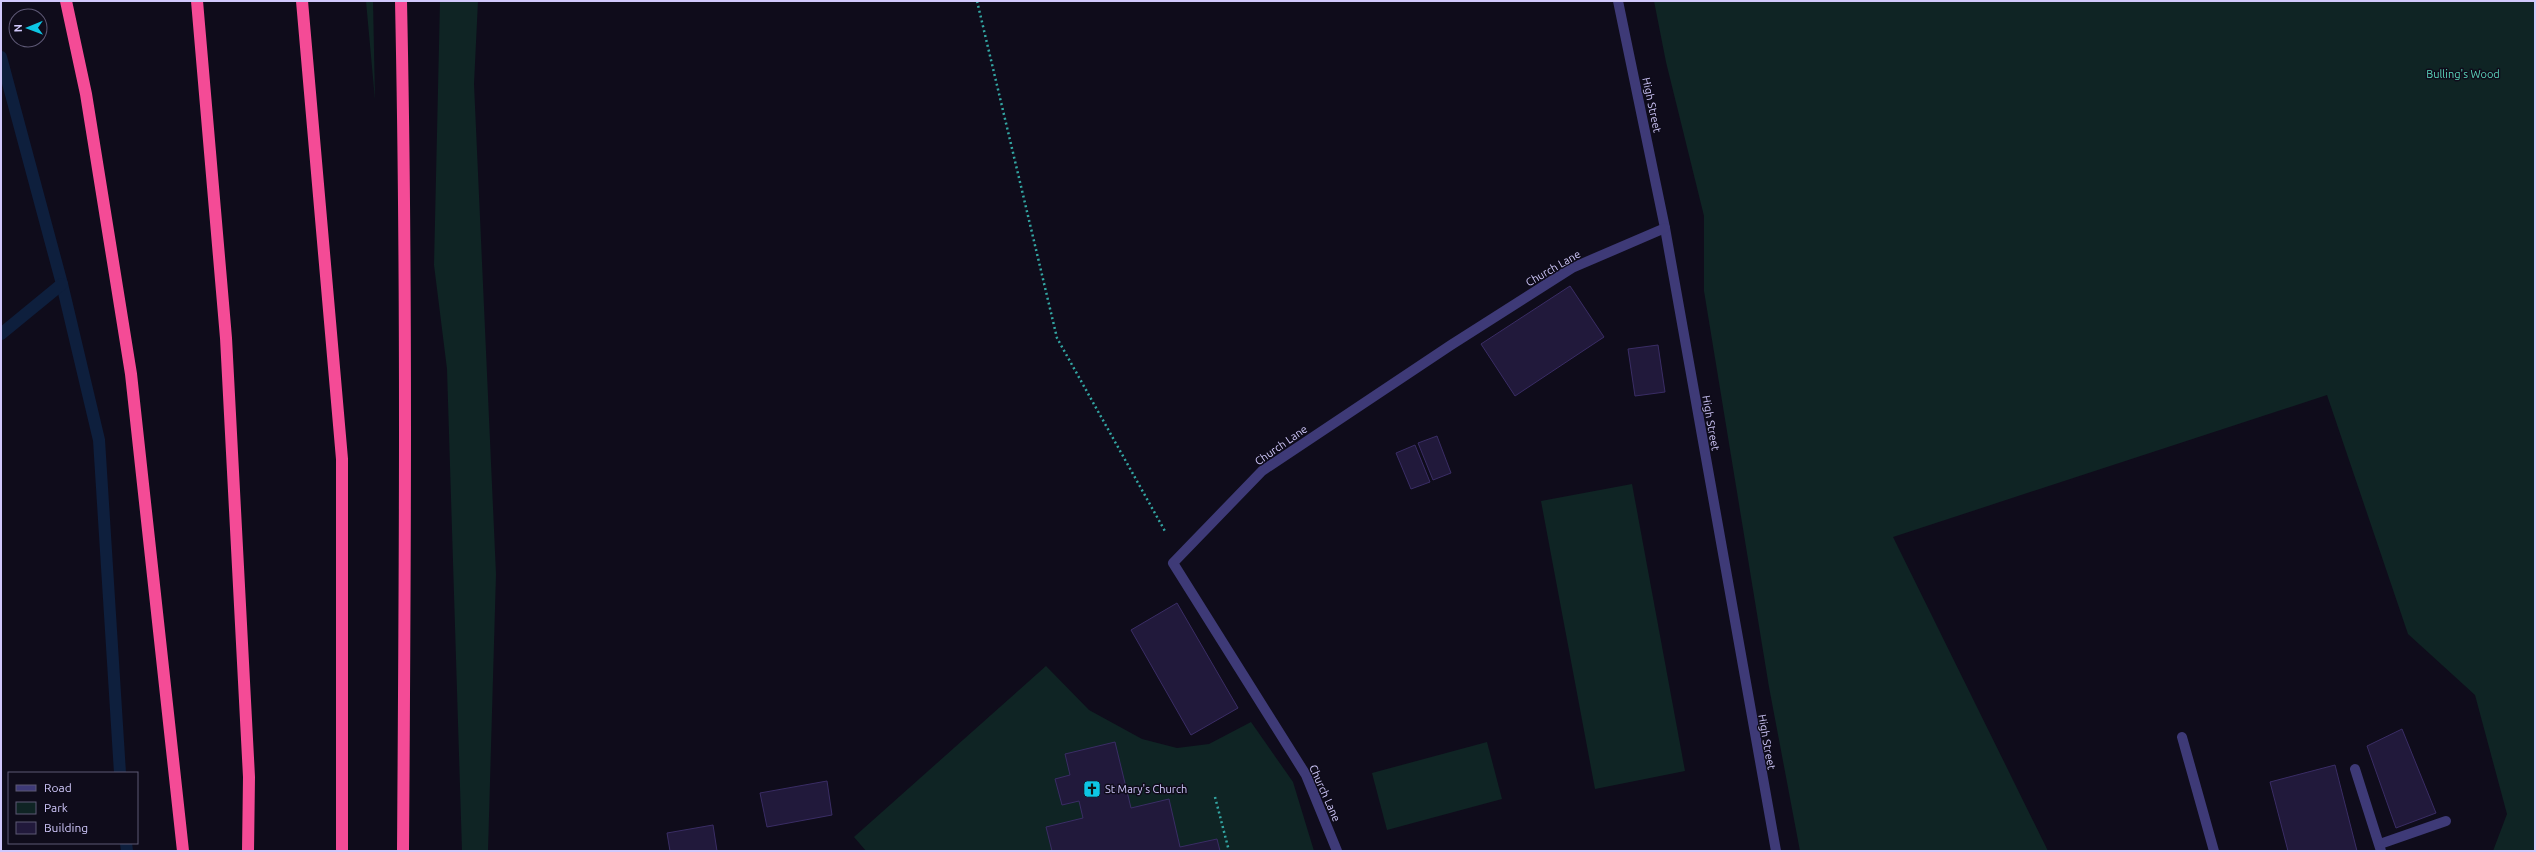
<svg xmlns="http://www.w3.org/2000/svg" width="2536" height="852" font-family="Ubuntu,sans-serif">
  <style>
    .green { fill: #0f2424 }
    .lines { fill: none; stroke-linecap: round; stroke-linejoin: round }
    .stream { stroke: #0e1f3d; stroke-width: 12 }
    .building { fill: #21193b; stroke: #3a2d65 }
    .path { stroke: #33a6a3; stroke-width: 2.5; stroke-dasharray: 2 3; stroke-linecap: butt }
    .service { stroke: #3e3a77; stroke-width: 10 }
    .minor { stroke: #3e3a77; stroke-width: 10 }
    .motorway { stroke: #f44b96; stroke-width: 12 }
    .labels { text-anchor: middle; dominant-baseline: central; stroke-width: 3; stroke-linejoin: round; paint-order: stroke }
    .park-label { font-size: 11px; fill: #5bd6bc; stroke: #0f0c1b }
    .street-label { font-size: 11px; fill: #d1c9fc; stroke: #0f0c1b }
    .poi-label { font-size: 11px; fill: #d1c9fc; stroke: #0f0c1b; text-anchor: start }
  </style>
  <rect width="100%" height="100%" fill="#0f0c1b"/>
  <!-- green -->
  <g class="green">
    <polygon points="366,1 373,1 375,100"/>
    <polygon points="440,1 478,1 474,84 496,574 488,851 462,851 447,369 434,265"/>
    <polygon points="1654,1 2535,1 2535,851 2493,851 2507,814 2475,695 2408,634 2327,395 1893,537 2048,851 1800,851 1769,687 1704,291 1704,216 1666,62"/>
    <polygon points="1632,484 1685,771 1595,789 1541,501"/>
    <polygon points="1046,666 1089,710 1142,739 1177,748 1209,744 1251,722 1293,782 1314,851 866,851 854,837"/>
    <polygon points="1487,742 1502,799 1387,830 1372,773"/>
  </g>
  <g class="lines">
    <!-- stream -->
    <g class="stream">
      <polyline points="1,57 62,284 99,440 120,773"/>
      <polyline points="1,334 62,284"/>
      <polyline points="126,843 127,851"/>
    </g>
  </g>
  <!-- building -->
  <g class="building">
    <polygon points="1570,286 1604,337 1515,396 1481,344"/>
    <polygon points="1658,345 1665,392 1635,396 1628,349"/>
    <polygon points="1437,436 1451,473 1433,480 1418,443"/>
    <polygon points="1415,445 1430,482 1411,489 1396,453"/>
    <polygon points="1177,603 1238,708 1191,735 1131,630"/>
    <polygon points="2402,729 2436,813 2396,828 2367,746"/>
    <polygon points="1115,742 1131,808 1169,799 1180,847 1217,839 1220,851 1052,851 1046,827 1083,818 1079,801 1062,805 1055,779 1070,775 1065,754"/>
    <polygon points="2335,765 2357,851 2288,851 2270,782"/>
    <polygon points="827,781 832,815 767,827 760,793"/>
    <polygon points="713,825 717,851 670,851 667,833"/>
  </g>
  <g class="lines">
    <!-- path -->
    <g class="path">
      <polyline points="977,1 1057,338 1166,533"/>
      <polyline points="1215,797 1229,851"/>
    </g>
    <!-- service -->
    <g class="service">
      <polyline points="2182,737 2214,851"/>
      <polyline points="2355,769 2381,851"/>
      <polyline points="2380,844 2446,821"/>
    </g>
    <!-- minor -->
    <g class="minor">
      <polyline points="1618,1 1665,228 1776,851"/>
      <polyline points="1337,851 1306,775 1173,563 1262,471 1451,345 1572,268 1665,228"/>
    </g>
    <!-- motorway -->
    <g class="motorway">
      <polyline points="66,1 86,94 131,374 183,851"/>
      <polyline points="197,1 226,338 249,777 248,851"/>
      <polyline points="302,1 342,459 342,851"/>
      <path d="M 401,1 C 407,284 405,568 403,851"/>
    </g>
  </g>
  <!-- icons -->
  <defs>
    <symbol id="church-square" viewBox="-11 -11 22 22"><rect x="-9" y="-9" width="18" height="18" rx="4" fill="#0dc6e4" stroke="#0f0c1b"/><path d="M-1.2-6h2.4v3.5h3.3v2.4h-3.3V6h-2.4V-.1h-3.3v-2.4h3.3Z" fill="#111"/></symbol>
  </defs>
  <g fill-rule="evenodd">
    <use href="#church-square" x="1082" y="779" width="20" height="20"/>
  </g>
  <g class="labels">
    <!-- park labels -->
    <g class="park-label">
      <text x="2463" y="74">Bulling's Wood</text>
    </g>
    <!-- street labels -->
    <g class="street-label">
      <text transform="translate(1652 105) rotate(78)">High Street</text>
      <text transform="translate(1553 268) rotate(-30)">Church Lane</text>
      <text transform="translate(1711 423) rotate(80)">High Street</text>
      <text transform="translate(1281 445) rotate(-35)">Church Lane</text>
      <text transform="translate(1767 742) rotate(80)">High Street</text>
      <text transform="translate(1325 793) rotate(66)">Church Lane</text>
    </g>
    <!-- poi labels -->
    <g class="poi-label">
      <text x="1105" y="789">St Mary's Church</text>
    </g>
  </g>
  <!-- border -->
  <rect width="2536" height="852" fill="none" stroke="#d1c9fc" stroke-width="4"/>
  <!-- legend -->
  <rect x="8" y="772" width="130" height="72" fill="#0f0c1b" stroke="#5d5875"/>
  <rect x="16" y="785" width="20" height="6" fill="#3e3a77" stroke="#5d5875"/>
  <text x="44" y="792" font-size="12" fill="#d1c9fc">Road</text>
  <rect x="16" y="802" width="20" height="12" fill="#0f2424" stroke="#5d5875"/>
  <text x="44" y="812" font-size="12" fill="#d1c9fc">Park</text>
  <rect x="16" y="822" width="20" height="12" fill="#21193b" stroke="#5d5875"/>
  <text x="44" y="832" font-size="12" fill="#d1c9fc">Building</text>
  <!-- north arrow -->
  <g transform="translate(28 28) rotate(269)"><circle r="19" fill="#0f0c1b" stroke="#5d5875"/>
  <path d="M0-3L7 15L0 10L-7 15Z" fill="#0dc6e4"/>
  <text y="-6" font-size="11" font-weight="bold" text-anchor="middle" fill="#d1c9fc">N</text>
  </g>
</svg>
